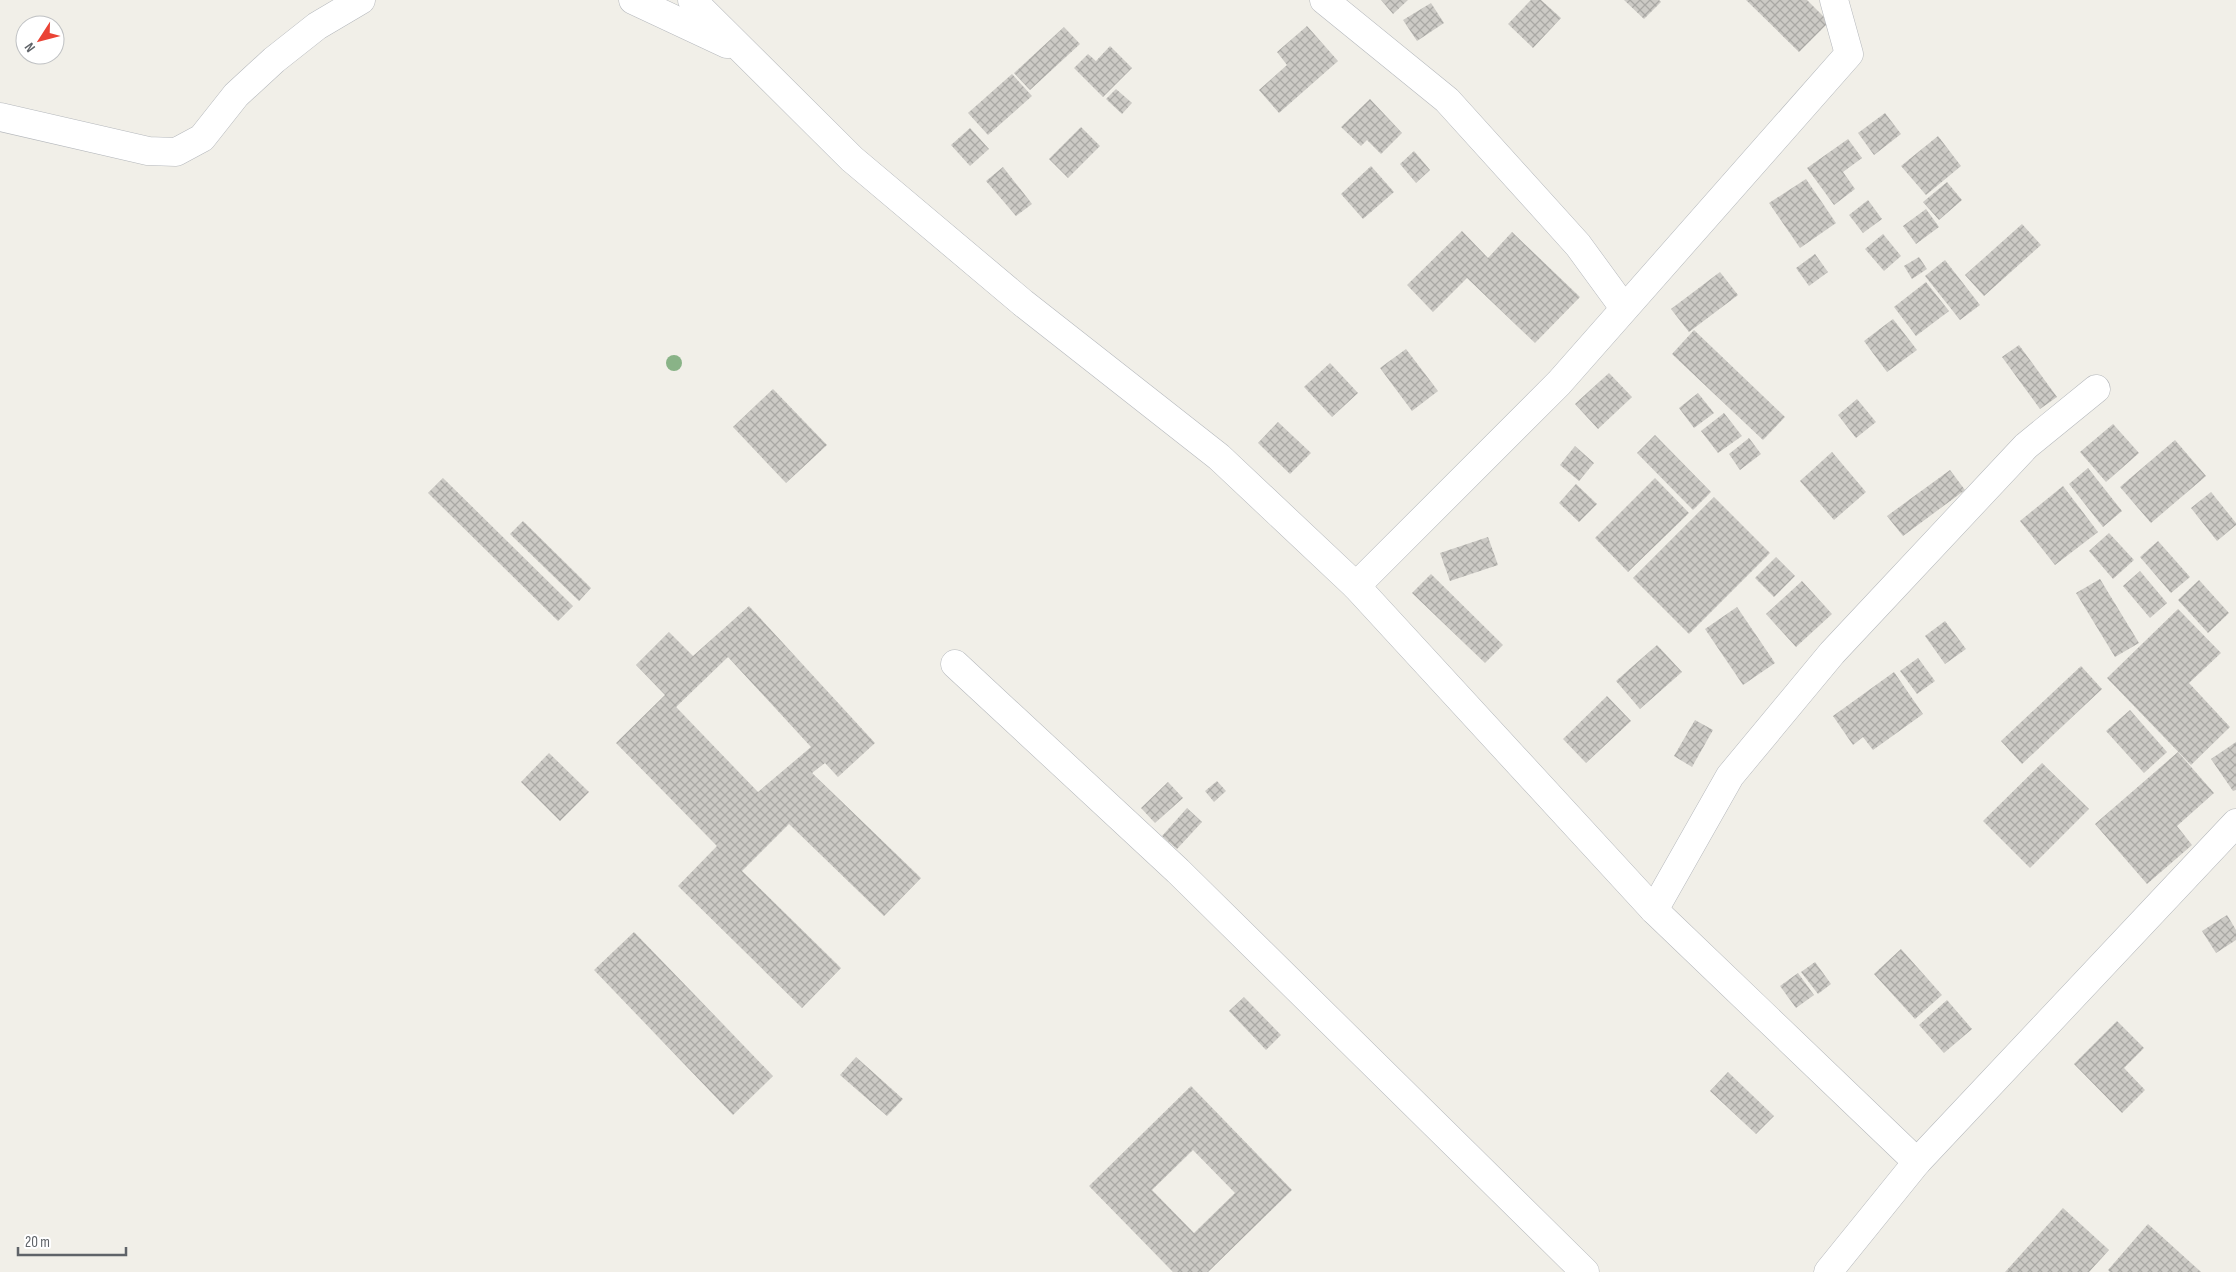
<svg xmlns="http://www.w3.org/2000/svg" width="2236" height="1272" font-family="'Sofia Sans Condensed',sans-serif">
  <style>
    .building { fill: url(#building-cross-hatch); fill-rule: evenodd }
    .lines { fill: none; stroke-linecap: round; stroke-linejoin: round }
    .minor-casing { stroke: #b5b8bc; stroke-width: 29 }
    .minor { stroke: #fff; stroke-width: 28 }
    .tree { fill: #89b387 }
  </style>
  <defs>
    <pattern id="building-cross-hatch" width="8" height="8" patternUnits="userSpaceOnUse" patternTransform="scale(1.25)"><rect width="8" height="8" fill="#cccac5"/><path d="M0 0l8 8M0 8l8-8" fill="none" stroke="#a9a8a4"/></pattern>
  </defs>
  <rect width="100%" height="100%" fill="#f1efe8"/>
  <!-- building -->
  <g class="building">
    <polygon points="1381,0 1408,0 1393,14"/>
    <polygon points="1531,0 1541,0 1561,18 1533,48 1508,24"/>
    <polygon points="1624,0 1659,0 1661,2 1644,19"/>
    <polygon points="1746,0 1807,0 1829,22 1799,52"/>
    <polygon points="1431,3 1444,23 1417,41 1403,20"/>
    <polygon points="1307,26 1338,61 1279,113 1259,90 1287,65 1277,52"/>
    <polygon points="1064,27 1080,44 1030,90 1014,73"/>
    <polygon points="1110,46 1132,68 1103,97 1074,68 1088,54 1096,61"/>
    <polygon points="1012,74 1032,96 988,135 968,113"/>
    <polygon points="1116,89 1132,103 1122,114 1106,99"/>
    <polygon points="1370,99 1402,133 1381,154 1367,140 1361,146 1341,127"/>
    <polygon points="1885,113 1901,134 1874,155 1858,133"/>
    <polygon points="1081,127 1100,146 1068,178 1049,159"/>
    <polygon points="970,128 989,149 970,166 951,145"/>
    <polygon points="1938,136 1961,166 1926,195 1901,166"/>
    <polygon points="1848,139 1862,158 1843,172 1855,189 1834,205 1807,168"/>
    <polygon points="1414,151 1430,170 1416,183 1400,164"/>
    <polygon points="1371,166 1394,192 1363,219 1341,194"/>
    <polygon points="1003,167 1032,204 1016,216 986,181"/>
    <polygon points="1806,179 1836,223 1800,248 1769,203"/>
    <polygon points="1947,182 1962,200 1939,220 1923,202"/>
    <polygon points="1868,200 1882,219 1863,233 1849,215"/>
    <polygon points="1926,209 1939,227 1916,244 1903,226"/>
    <polygon points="2022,224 2041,245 1984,296 1965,275"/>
    <polygon points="1462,231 1488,258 1512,232 1580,297 1535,343 1467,278 1433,312 1407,285"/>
    <polygon points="1883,234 1901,256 1884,271 1865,249"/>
    <polygon points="1815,254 1828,272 1809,286 1796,268"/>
    <polygon points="1919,257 1927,269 1912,279 1904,266"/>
    <polygon points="1945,260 1980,305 1960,320 1925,276"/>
    <polygon points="1720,272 1738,295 1689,332 1671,309"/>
    <polygon points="1926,282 1949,311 1916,336 1894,307"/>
    <polygon points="1893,319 1917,350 1887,372 1864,341"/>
    <polygon points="1694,330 1785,417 1763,440 1672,354"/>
    <polygon points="2019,345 2057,397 2040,409 2002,357"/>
    <polygon points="1406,349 1438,391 1412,411 1380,368"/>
    <polygon points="1330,363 1358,393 1332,417 1304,387"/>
    <polygon points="1609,373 1632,397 1598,429 1575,404"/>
    <polygon points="773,389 827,445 786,483 733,427"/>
    <polygon points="1698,393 1714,413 1694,428 1679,408"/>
    <polygon points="1857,399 1876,422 1856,438 1838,415"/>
    <polygon points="1724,413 1742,436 1718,453 1701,431"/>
    <polygon points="1278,422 1311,453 1290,474 1258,443"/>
    <polygon points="2113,424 2139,453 2106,482 2080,452"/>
    <polygon points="1655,435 1711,492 1693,510 1637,453"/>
    <polygon points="1749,438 1761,454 1740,470 1729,454"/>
    <polygon points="2175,440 2206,476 2151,523 2120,487"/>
    <polygon points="1575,446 1594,463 1579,481 1560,465"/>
    <polygon points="1832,452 1866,492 1834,520 1800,481"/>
    <polygon points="2088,468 2122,511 2103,527 2069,484"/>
    <polygon points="1950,470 1965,490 1903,536 1887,516"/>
    <polygon points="443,478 573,606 558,621 428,493"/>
    <polygon points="1655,478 1689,513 1628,572 1595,538"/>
    <polygon points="1576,484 1597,504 1579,522 1559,503"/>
    <polygon points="2063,486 2098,532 2055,565 2020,521"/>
    <polygon points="2211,492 2236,523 2236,525 2217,541 2191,508"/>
    <polygon points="1714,497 1770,553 1689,634 1633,578"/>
    <polygon points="523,521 591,588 579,601 510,534"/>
    <polygon points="2109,533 2134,560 2113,579 2089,551"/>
    <polygon points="1488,537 1498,565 1450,581 1440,553"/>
    <polygon points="2158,541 2190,577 2171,593 2140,557"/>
    <polygon points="1776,557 1795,576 1774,597 1755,578"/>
    <polygon points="2140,571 2167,603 2150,618 2123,586"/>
    <polygon points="1431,574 1503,645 1485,663 1412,593"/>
    <polygon points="2100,579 2139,643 2115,657 2076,593"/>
    <polygon points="2199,580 2229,613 2208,633 2178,600"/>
    <polygon points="1802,581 1832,614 1796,647 1766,614"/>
    <path d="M 749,606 L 875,743 L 838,777 L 825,763 L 812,773 L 921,878 L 884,916 L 789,824 L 742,871 L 841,968 L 802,1008 L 678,886 L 717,846 L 616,743 L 665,695 L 636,665 L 669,632 L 693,656 ZM 728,657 L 811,747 L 758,792 L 676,707 Z"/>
    <polygon points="1737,607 1775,663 1743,685 1705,629"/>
    <polygon points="2178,609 2221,653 2189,683 2230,727 2191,765 2107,678"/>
    <polygon points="1945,621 1966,649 1945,664 1925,636"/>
    <polygon points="1657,645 1682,672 1640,709 1616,681"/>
    <polygon points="1918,658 1935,681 1917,694 1900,671"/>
    <polygon points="2081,666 2102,689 2022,764 2001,741"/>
    <polygon points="1894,672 1923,714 1873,750 1863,737 1853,745 1833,716"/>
    <polygon points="1607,696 1631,721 1586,763 1563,739"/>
    <polygon points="2130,710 2167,752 2144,773 2106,731"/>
    <polygon points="1695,720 1713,730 1692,767 1674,756"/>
    <polygon points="2236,742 2236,790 2233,791 2211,759"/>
    <polygon points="2178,752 2214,793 2177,826 2192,845 2147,884 2095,824"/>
    <polygon points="549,753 589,792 560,821 521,782"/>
    <polygon points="2042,763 2089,809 2030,868 1983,821"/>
    <polygon points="1217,781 1226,791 1214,802 1205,791"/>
    <polygon points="1168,782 1183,798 1155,823 1141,808"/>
    <polygon points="1187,808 1202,822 1177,849 1162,836"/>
    <polygon points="2227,915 2236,930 2236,940 2216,953 2202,931"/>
    <polygon points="634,932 773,1076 733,1115 594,970"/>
    <polygon points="1901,949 1942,995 1915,1019 1874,974"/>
    <polygon points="1815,962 1831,984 1818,994 1801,972"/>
    <polygon points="1798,973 1814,995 1796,1008 1780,986"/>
    <polygon points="1244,997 1281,1035 1266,1050 1229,1011"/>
    <polygon points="1947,1000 1972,1029 1944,1053 1919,1025"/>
    <polygon points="2117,1021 2144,1048 2124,1068 2145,1090 2122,1113 2074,1064"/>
    <polygon points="856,1057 903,1099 887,1116 840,1075"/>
    <polygon points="1728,1072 1774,1116 1756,1134 1710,1091"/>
    <path d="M 1191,1086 L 1292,1190 L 1208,1272 L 1173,1272 L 1089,1186 ZM 1193,1150 L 1235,1193 L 1194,1233 L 1152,1190 Z"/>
    <polygon points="2063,1208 2109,1250 2089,1272 2005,1272"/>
    <polygon points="2148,1224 2201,1272 2110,1272 2108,1270"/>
  </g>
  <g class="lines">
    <defs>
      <g id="minor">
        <polyline points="633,0 727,44"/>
        <polyline points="692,0 852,159 1023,303 1219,457 1356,586 1654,910 1917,1162"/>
        <polyline points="1324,0 1447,100 1578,245 1624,308"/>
        <polyline points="0,117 148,151 176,152 202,138 236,95 274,60 317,26 361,0"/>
        <polyline points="1356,586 1559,383 1849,54 1834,0"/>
        <polyline points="955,664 1178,871 1585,1272"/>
        <polyline points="1654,910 1730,776 1832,653 2026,446 2096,389"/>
        <polyline points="1828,1272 1917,1162 2236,823"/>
      </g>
    </defs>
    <!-- minor casing -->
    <use href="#minor" class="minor-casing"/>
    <!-- minor -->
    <use href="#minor" class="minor"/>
  </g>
  <!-- trees -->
  <circle class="tree" cx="674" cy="363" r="8"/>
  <!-- north arrow -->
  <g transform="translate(40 40) rotate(234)"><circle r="24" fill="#ffffff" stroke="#bfc1c3"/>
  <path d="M0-4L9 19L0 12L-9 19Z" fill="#ea4335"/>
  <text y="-8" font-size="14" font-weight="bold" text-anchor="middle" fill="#5f6368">N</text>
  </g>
  <!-- scale -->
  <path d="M18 1247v8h108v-8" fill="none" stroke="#5f6368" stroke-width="2.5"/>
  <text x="25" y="1247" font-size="15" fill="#5f6368" stroke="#ffffff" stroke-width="4" paint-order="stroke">20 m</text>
</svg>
